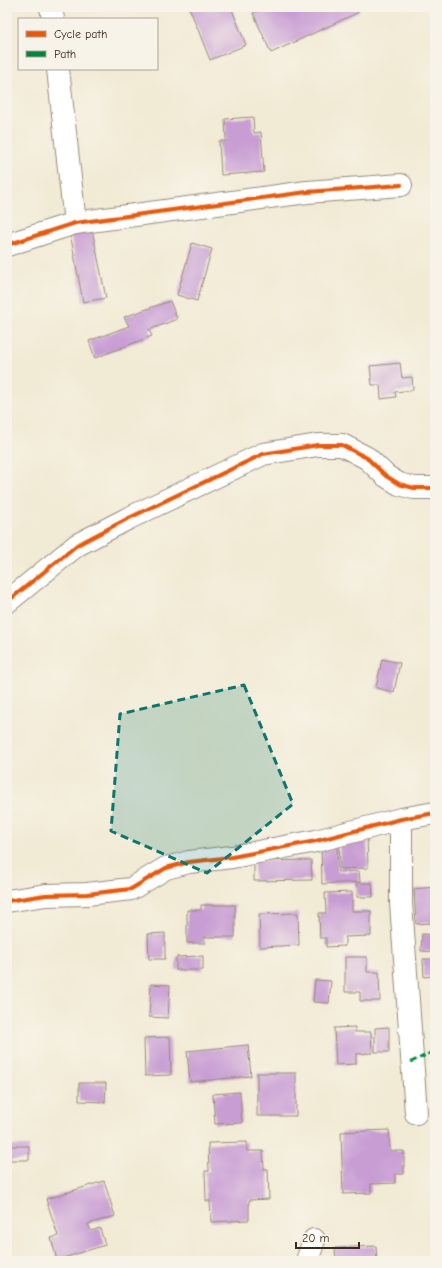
<svg xmlns="http://www.w3.org/2000/svg" width="442" height="1268" font-family="'Comic Neue',sans-serif">
  <style>
    .building { fill: #c89dd4 }
    .lines { fill: none; stroke-linecap: round; stroke-linejoin: round }
    .minor-casing { stroke: #968a79; stroke-width: 24 }
    .minor { stroke: #fff; stroke-width: 22 }
    .quiet { stroke: #00873e; stroke-width: 3; stroke-dasharray: 6 3; stroke-linecap: butt }
    .cycleway-casing { stroke: #f7f3e8; stroke-width: 6 }
    .cycleway { stroke: #e8590c; stroke-width: 4 }
    .marked { fill: #0f766e; fill-opacity: 0.2; stroke: #0f766e; stroke-width: 3; stroke-dasharray: 8 5; stroke-linejoin: round }
  </style>
  <rect width="100%" height="100%" fill="#f7f3e8"/>
  <filter id="ink" filterUnits="userSpaceOnUse"><feTurbulence type="fractalNoise" baseFrequency=".025" numOctaves="2"/><feDisplacementMap in="SourceGraphic" scale="8" xChannelSelector="R" yChannelSelector="G"/><feConvolveMatrix kernelMatrix="1 2 1 2 8 2 1 2 1" color-interpolation-filters="sRGB"/></filter>
  <filter id="wash" filterUnits="userSpaceOnUse"><feTurbulence type="fractalNoise" baseFrequency=".012" numOctaves="4" result="noise"/><feDisplacementMap in="SourceGraphic" scale="16" xChannelSelector="R" yChannelSelector="G"/><feGaussianBlur stdDeviation="0.9" result="paint"/><feColorMatrix in="noise" values="0 0 0 0 0 0 0 0 0 0 0 0 0 0 0 0 0 1.4 0 .05"/><feComposite in="paint" operator="in"/></filter>
  <g filter="url(#wash)">
    <rect width="100%" height="100%" fill="#f1ead4"/>
    <g id="blocks">
      <!-- building -->
      <g class="building">
        <polygon points="189,7 231,7 246,45 210,60"/>
        <polygon points="267,7 357,7 359,12 271,53 253,13"/>
        <polygon points="253,117 254,133 261,132 264,172 221,175 219,141 226,141 225,119"/>
        <polygon points="92,229 106,298 83,302 70,233"/>
        <polygon points="192,243 212,249 197,301 177,295"/>
        <polygon points="170,301 177,319 149,330 152,336 95,358 89,341 129,326 124,317"/>
        <polygon points="400,363 402,378 412,377 413,390 395,392 396,397 381,399 380,385 372,385 370,366"/>
        <polygon points="382,659 400,663 394,692 376,688"/>
        <polygon points="367,835 368,868 340,869 339,836"/>
        <polygon points="321,844 337,844 338,872 359,871 360,882 322,884"/>
        <polygon points="311,860 312,880 254,881 254,861"/>
        <polygon points="356,883 372,883 373,897 357,897"/>
        <polygon points="435,887 435,928 432,929 432,923 416,924 414,889"/>
        <polygon points="352,892 352,911 371,911 371,936 345,937 345,946 326,947 326,938 320,938 319,913 326,913 325,893"/>
        <polygon points="201,905 235,905 235,937 204,937 205,943 187,943 187,910 201,910"/>
        <polygon points="298,913 299,945 260,947 259,914"/>
        <polygon points="165,933 165,959 149,959 148,934"/>
        <polygon points="422,934 435,935 435,952 421,951"/>
        <polygon points="203,956 203,970 176,970 176,957"/>
        <polygon points="345,957 367,957 367,972 379,972 380,1001 360,1001 360,992 345,992"/>
        <polygon points="423,959 435,959 435,976 424,977"/>
        <polygon points="315,980 331,981 329,1003 313,1002"/>
        <polygon points="151,984 170,985 168,1018 149,1017"/>
        <polygon points="355,1027 355,1032 371,1032 372,1053 356,1054 356,1064 336,1065 334,1028"/>
        <polygon points="389,1027 389,1052 375,1052 375,1028"/>
        <polygon points="170,1037 171,1075 145,1076 144,1038"/>
        <polygon points="248,1045 251,1076 190,1082 187,1051"/>
        <rect x="257" y="1073" width="39" height="43"/>
        <polygon points="79,1083 106,1083 105,1102 79,1101"/>
        <polygon points="240,1092 242,1123 215,1124 213,1094"/>
        <polygon points="389,1130 390,1151 404,1151 404,1174 395,1174 395,1183 371,1184 371,1193 343,1194 341,1132"/>
        <polygon points="247,1142 247,1151 263,1151 264,1169 268,1169 269,1199 249,1200 249,1220 211,1222 210,1201 206,1201 205,1171 209,1171 208,1143"/>
        <rect x="10" y="1146" width="19" height="14"/>
        <polygon points="104,1181 115,1216 88,1224 91,1231 100,1228 105,1245 57,1260 51,1238 58,1236 46,1199"/>
        <polygon points="376,1246 377,1261 336,1261 335,1248"/>
      </g>
    </g>
  </g>
  <g filter="url(#ink)">
    <use href="#blocks" fill-opacity="0" stroke="#968a79" stroke-width="1"/>
    <g class="lines">
      <defs>
        <g id="minor">
          <polyline points="51,7 53,19"/>
          <polyline points="58,69 75,223"/>
          <polyline points="7,245 75,223 307,192 401,185"/>
          <polyline points="7,602 77,545 127,519 263,454 318,445 342,445 367,458 386,476 399,484 414,488 435,488"/>
          <polyline points="401,819 401,903 416,1113"/>
          <polyline points="7,901 46,895 87,894 131,889 166,868 189,862 232,857 316,841 401,819 435,813"/>
          <polyline points="307,1261 314,1240"/>
        </g>
      </defs>
      <!-- minor casing -->
      <use href="#minor" class="minor-casing"/>
      <!-- minor -->
      <use href="#minor" class="minor"/>
      <!-- quiet -->
      <polyline class="quiet" points="411,1062 435,1051"/>
      <defs>
        <g id="cycleway">
          <polyline points="7,245 75,223 307,192 401,185"/>
          <polyline points="7,602 77,545 127,519 263,454 318,445 342,445 367,458 386,476 399,484 414,488 435,488"/>
          <polyline points="7,901 46,895 87,894 131,889 166,868 189,862 232,857 316,841 401,819 435,813"/>
        </g>
      </defs>
      <!-- cycleway casing -->
      <use href="#cycleway" class="cycleway-casing"/>
      <!-- cycleway -->
      <use href="#cycleway" class="cycleway"/>
    </g>
  </g>
  <!-- marked area -->
  <path class="marked" d="M 244,685 L 293,804 L 207,873 L 111,831 L 120,714 Z"/>
  <!-- margin -->
  <rect width="442" height="1268" fill="none" stroke="#f7f3e8" stroke-width="24"/>
  <!-- legend -->
  <rect x="18" y="18" width="140" height="52" fill="#f7f3e8" stroke="#aca397"/>
  <rect x="26" y="31" width="20" height="6" fill="#e8590c" stroke="#aca397"/>
  <text x="54" y="38" font-size="12" fill="#3b2a1e">Cycle path</text>
  <rect x="26" y="51" width="20" height="6" fill="#00873e" stroke="#aca397"/>
  <text x="54" y="58" font-size="12" fill="#3b2a1e">Path</text>
  <!-- scale -->
  <path d="M296 1242v6h63v-6" fill="none" stroke="#3b2a1e" stroke-width="2"/>
  <text x="302" y="1242" font-size="12" fill="#3b2a1e" stroke="#f7f3e8" stroke-width="3" paint-order="stroke">20 m</text>
</svg>
